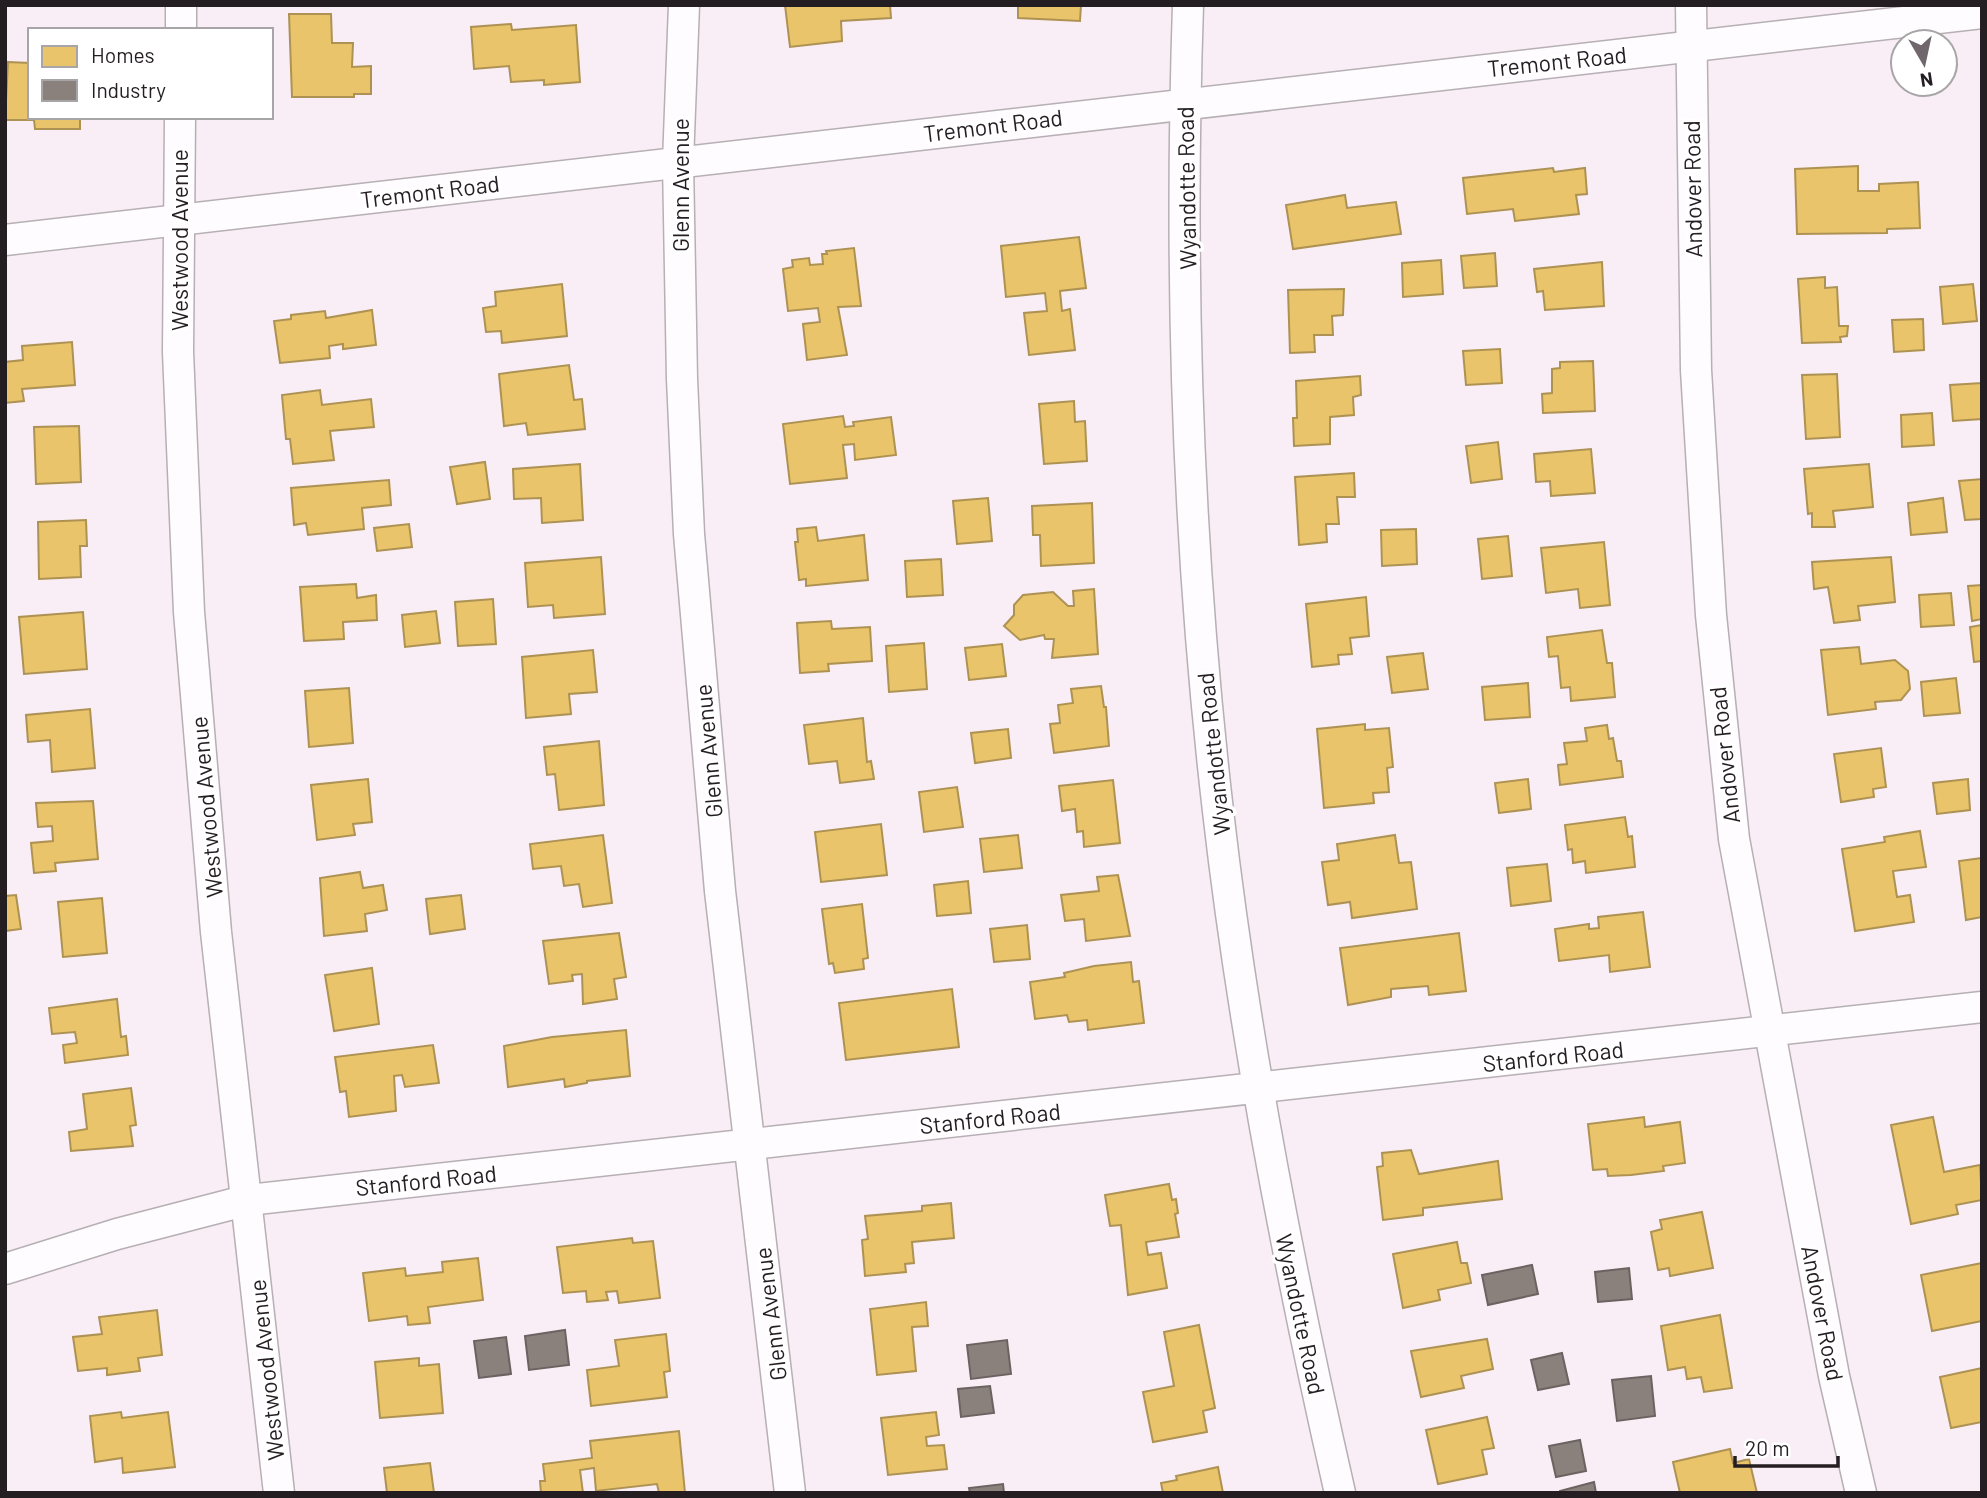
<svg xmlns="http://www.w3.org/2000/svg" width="1987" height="1498" font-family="Barlow,sans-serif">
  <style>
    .homes { fill: #e9c46a; stroke: #ae9254; stroke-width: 2 }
    .industry { fill: #8a817c; stroke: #6b6361; stroke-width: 2 }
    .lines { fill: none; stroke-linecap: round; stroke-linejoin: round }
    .street-casing { stroke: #b6afb4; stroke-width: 33 }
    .street { stroke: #fefcfe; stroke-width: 30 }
    .labels { text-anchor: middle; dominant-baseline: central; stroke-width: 7; stroke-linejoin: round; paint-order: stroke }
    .street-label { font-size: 23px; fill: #241e22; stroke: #fff }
  </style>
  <rect width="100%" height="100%" fill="#f9eef5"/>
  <!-- homes -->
  <g class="homes">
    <polygon points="785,5 890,5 891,18 841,21 842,41 790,47"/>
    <polygon points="1004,5 1081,5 1080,21 1018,18 1018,6"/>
    <polygon points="289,14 331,14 332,43 353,43 352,67 371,66 371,94 354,94 354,97 292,97"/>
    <polygon points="511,24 512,30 576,25 580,82 544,85 544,80 511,82 509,66 474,69 471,27"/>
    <polygon points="8,62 30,63 30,117 80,117 80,129 35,129 34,120 5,120"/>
    <polygon points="1858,166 1858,191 1879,191 1879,184 1918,182 1920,228 1887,229 1887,233 1797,234 1795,169"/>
    <polygon points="1553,168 1554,172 1585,168 1587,194 1576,195 1579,214 1515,221 1513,209 1467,214 1463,178"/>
    <polygon points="1345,195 1347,208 1396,202 1401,234 1293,249 1286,205"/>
    <polygon points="1079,237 1086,288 1060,291 1062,311 1070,309 1075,350 1029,355 1024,313 1047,311 1045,293 1006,297 1001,246"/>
    <polygon points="854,248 861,306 838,307 847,355 807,360 803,324 820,322 818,308 788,311 783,269 793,267 792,260 809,258 810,265 823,264 822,254 827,254 826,251"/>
    <polygon points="1495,253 1497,286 1464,288 1461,256"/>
    <polygon points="1441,260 1443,294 1403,297 1402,263"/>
    <polygon points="1602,262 1604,306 1545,310 1543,291 1537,292 1534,269"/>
    <polygon points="1825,277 1825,288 1837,287 1839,326 1848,326 1847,336 1840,337 1841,342 1802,343 1798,279"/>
    <polygon points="562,284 567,336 502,343 501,331 486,332 483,308 496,306 495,292"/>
    <polygon points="1973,284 1977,321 1943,324 1940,287"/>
    <polygon points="1344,289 1343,315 1332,316 1333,335 1314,335 1315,352 1290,353 1288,290"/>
    <polygon points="372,310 376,345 343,349 343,344 329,346 330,358 280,363 274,321 291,319 291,315 325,311 326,318"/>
    <polygon points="1923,319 1924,350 1894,352 1892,320"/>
    <polygon points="72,342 75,385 22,389 24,401 5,403 5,362 23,360 22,346"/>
    <polygon points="1500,349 1502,383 1466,385 1463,351"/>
    <polygon points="1593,361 1595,411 1543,413 1542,394 1552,393 1552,369 1560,368 1560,362"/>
    <polygon points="569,365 574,400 582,399 585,429 528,435 526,423 504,426 499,374"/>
    <polygon points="1837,374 1840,437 1806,439 1802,375"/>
    <polygon points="1360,376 1361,395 1353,397 1354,415 1330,417 1330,444 1294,446 1293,418 1297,418 1296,381"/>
    <polygon points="1982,383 1982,419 1953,421 1950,385"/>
    <polygon points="320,390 322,405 371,399 374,427 330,431 334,460 293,464 290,439 286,439 282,395"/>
    <polygon points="1074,401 1075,422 1085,421 1087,461 1044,464 1039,404"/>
    <polygon points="1932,413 1934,445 1902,447 1901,415"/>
    <polygon points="843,416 845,427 854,426 853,422 891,417 896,455 855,460 854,444 843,445 847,478 790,484 783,424"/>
    <polygon points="79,426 81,482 36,484 34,427"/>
    <polygon points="1498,442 1502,479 1471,483 1466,446"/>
    <polygon points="1591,449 1595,493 1551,496 1550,481 1536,482 1534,454"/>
    <polygon points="485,462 490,499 457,504 450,467"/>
    <polygon points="580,464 583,520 542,523 541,498 514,499 513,469"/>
    <polygon points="1869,464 1873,507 1833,511 1835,527 1812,527 1812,513 1808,514 1804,469"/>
    <polygon points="1354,473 1355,497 1337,497 1339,524 1326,524 1327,542 1299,545 1295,477"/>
    <polygon points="1982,479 1982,519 1965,520 1959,481"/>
    <polygon points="389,480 391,505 362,508 364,529 308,535 306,523 294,525 291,488"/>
    <polygon points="988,498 992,541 957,544 953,501"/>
    <polygon points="1943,498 1947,532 1911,535 1908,503"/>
    <polygon points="1092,503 1094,563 1041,566 1040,535 1033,535 1032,506"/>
    <polygon points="86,520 87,546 80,546 81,577 39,579 38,522"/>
    <polygon points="409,524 412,547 377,551 374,528"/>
    <polygon points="816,527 818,541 864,535 868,580 806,586 806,579 799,580 795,542 798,542 797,529"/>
    <polygon points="1416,529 1417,564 1382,566 1381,530"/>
    <polygon points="1508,536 1512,576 1482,579 1478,539"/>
    <polygon points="1604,542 1610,605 1580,608 1578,589 1546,593 1541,548"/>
    <polygon points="601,557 605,614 554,618 553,605 528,607 525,563"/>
    <polygon points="1891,557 1895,602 1858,606 1860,620 1834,623 1828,587 1814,589 1812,562"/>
    <polygon points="941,559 943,595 907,597 905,561"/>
    <polygon points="356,584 357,598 376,595 377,620 343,622 344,639 304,641 300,587"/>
    <polygon points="1982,585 1982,619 1972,621 1968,586"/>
    <polygon points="1094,589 1098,654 1052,658 1054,639 1045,639 1044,635 1020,640 1004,626 1014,615 1014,605 1023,595 1053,592 1068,606 1074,606 1073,591"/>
    <polygon points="1951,593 1954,625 1921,627 1919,595"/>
    <polygon points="1366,597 1369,636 1350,638 1352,654 1338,655 1339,664 1312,667 1306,604"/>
    <polygon points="493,599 496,644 458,646 455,602"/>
    <polygon points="436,611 440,643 405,647 402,615"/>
    <polygon points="83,612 87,669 24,674 19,617"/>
    <polygon points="831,621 832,629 870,627 872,661 828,664 829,671 800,673 797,623"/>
    <polygon points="1982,625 1982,661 1974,662 1970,627"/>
    <polygon points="1602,630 1607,663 1612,663 1615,697 1571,701 1570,687 1561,688 1558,656 1549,657 1547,637"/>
    <polygon points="924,643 927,689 889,692 886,646"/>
    <polygon points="1002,644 1006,676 969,680 965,648"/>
    <polygon points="1859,647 1861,664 1895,660 1908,671 1910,689 1901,700 1875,702 1876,709 1828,715 1821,650"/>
    <polygon points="593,650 597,692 569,694 571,714 526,718 522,657"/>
    <polygon points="1423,653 1428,689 1392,693 1387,657"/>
    <polygon points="1956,678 1960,713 1924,716 1921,682"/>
    <polygon points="1528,683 1530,717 1485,720 1482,687"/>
    <polygon points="1101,686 1104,707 1106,707 1109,746 1054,753 1050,724 1060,723 1058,705 1073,703 1071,689"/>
    <polygon points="349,688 353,743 309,747 305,691"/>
    <polygon points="90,709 95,768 52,772 50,740 28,742 26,715"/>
    <polygon points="863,718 867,762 871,761 874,779 840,783 837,761 809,764 804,725"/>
    <polygon points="1365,724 1365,730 1389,728 1393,767 1387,768 1389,792 1373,793 1374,803 1324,808 1317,729"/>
    <polygon points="1607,725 1609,739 1613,738 1617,761 1621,761 1623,777 1560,785 1558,765 1567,764 1564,743 1587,741 1585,728"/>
    <polygon points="1008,729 1011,758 975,763 971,733"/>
    <polygon points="599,741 604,805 559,810 555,774 547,775 544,747"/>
    <polygon points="1881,748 1886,787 1873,789 1874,797 1841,802 1834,754"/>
    <polygon points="368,779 372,822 353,824 355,835 317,840 311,785"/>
    <polygon points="1528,779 1531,809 1499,813 1495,783"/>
    <polygon points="1968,779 1970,810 1937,814 1933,783"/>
    <polygon points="1113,780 1120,843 1084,847 1083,831 1077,832 1075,809 1062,811 1059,786"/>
    <polygon points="957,787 963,827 924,832 919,792"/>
    <polygon points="93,801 98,859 55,863 56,871 34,873 31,843 53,841 52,826 38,827 36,803"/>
    <polygon points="1625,817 1628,837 1632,836 1635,867 1586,873 1585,861 1573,863 1572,849 1568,850 1565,825"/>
    <polygon points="881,824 887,875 821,882 815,832"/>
    <polygon points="1920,831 1926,867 1893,871 1897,897 1910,895 1914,922 1855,931 1842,849 1885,842 1884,837"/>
    <polygon points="603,835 612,903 583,907 579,884 564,886 561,866 533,869 530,844"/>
    <polygon points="1018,835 1022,868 984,872 980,839"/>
    <polygon points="1395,835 1399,863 1411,862 1417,909 1352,918 1350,902 1328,905 1322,862 1339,860 1337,844"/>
    <polygon points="1982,858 1982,917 1966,920 1959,861"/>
    <polygon points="1547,864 1551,901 1511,906 1507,868"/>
    <polygon points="360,872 363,888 383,885 387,910 365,914 367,931 324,936 320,878"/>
    <polygon points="1118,875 1130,936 1086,941 1084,919 1065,921 1061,895 1099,891 1097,877"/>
    <polygon points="968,881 971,913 937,916 934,885"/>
    <polygon points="16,895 21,929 5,931 5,896"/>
    <polygon points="461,895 465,929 430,934 426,899"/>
    <polygon points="102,898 107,953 63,957 58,902"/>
    <polygon points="862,904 868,958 863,959 864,969 835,973 833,963 829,964 822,909"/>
    <polygon points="1643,912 1650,967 1610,972 1609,955 1559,961 1555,929 1589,924 1589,929 1599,928 1598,917"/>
    <polygon points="1027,925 1030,959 994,962 990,929"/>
    <polygon points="619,933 626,977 614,979 617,999 583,1004 582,974 572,975 573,981 549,984 543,941"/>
    <polygon points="1459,933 1466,991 1429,995 1428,986 1391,989 1391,997 1348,1005 1340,948"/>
    <polygon points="1131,962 1133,982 1139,981 1144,1023 1088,1030 1087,1020 1069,1022 1067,1015 1035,1019 1030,982 1065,977 1064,973 1094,966"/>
    <polygon points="372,968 379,1024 334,1031 325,975"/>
    <polygon points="952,989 959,1047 846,1060 839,1003"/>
    <polygon points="117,999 121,1037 126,1036 128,1055 65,1063 63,1045 77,1043 75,1032 52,1034 49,1008"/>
    <polygon points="626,1030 630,1076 587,1081 587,1083 565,1087 564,1079 508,1087 504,1046 552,1037"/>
    <polygon points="433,1045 439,1083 405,1087 402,1075 394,1076 396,1111 349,1117 346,1091 340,1092 335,1057"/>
    <polygon points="131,1088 136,1125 130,1126 133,1146 71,1151 69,1132 87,1129 83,1094"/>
    <polygon points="1644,1117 1645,1127 1680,1122 1685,1163 1663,1166 1664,1171 1631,1175 1608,1176 1607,1169 1593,1170 1588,1124"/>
    <polygon points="1933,1117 1944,1172 1980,1165 1982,1200 1956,1205 1958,1214 1911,1224 1891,1125"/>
    <polygon points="1411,1150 1419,1174 1498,1161 1502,1199 1423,1208 1423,1215 1383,1220 1377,1167 1383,1166 1382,1153"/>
    <polygon points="1169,1184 1172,1200 1176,1199 1178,1213 1175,1214 1179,1237 1146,1242 1148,1255 1161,1253 1167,1288 1128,1295 1121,1225 1110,1226 1105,1195"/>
    <polygon points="951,1203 954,1238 912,1242 914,1263 905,1264 906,1272 865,1276 862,1240 868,1239 865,1216 922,1211 922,1206"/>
    <polygon points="1702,1212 1713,1268 1670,1276 1669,1268 1658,1270 1651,1232 1662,1229 1660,1220"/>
    <polygon points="632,1238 633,1243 653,1241 660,1298 619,1303 617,1291 606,1292 608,1300 587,1302 586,1291 563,1293 557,1247"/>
    <polygon points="1457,1242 1461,1263 1467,1263 1471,1283 1438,1290 1440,1300 1403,1308 1393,1254"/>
    <polygon points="478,1258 483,1300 428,1307 430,1323 408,1325 407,1316 369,1321 363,1273 405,1268 406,1276 443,1272 442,1262"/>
    <polygon points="1982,1263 1982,1321 1932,1331 1921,1275"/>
    <polygon points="926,1302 928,1326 912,1327 916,1371 877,1375 870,1309"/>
    <polygon points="157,1310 162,1355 138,1358 140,1371 107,1375 107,1368 78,1371 73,1337 102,1334 99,1317"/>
    <polygon points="1720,1315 1732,1388 1704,1392 1701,1377 1687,1379 1685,1367 1668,1370 1661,1326"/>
    <polygon points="1199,1325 1215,1408 1203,1411 1207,1432 1153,1442 1143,1392 1174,1386 1164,1332"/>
    <polygon points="666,1334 670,1371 664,1372 667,1397 591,1406 587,1370 619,1366 615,1340"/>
    <polygon points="1487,1339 1493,1369 1461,1376 1464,1388 1421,1397 1411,1351"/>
    <polygon points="419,1358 419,1366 439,1364 443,1413 380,1418 375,1362"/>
    <polygon points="1982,1368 1982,1422 1951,1428 1940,1377"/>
    <polygon points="121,1412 122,1418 168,1412 175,1467 123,1473 122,1458 95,1462 90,1416"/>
    <polygon points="936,1412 939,1435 926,1437 927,1446 944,1445 947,1469 888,1475 881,1418"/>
    <polygon points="1487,1417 1494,1448 1482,1450 1487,1474 1438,1484 1426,1430"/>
    <polygon points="679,1431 685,1493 659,1493 657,1484 596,1491 594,1468 580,1470 583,1493 541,1493 540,1481 545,1481 543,1464 592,1458 590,1441"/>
    <polygon points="1730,1449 1733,1463 1749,1459 1757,1493 1680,1493 1673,1462"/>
    <polygon points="430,1463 434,1493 387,1493 384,1468"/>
    <polygon points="1218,1467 1223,1493 1163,1493 1161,1483 1177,1480 1176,1476"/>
  </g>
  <!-- industry -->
  <g class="industry">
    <polygon points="1532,1265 1538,1294 1488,1305 1482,1275"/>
    <polygon points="1629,1268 1632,1299 1598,1302 1595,1272"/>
    <polygon points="565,1330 569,1365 529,1370 525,1336"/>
    <polygon points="506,1337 511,1374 479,1378 474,1341"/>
    <polygon points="1007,1340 1011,1374 971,1379 967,1345"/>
    <polygon points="1562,1353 1569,1384 1538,1390 1531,1360"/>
    <polygon points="1651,1376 1655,1416 1617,1421 1612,1380"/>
    <polygon points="990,1386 994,1413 961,1417 958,1389"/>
    <polygon points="1580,1440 1586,1471 1556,1477 1549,1446"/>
    <polygon points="1594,1482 1596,1493 1560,1493 1560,1491"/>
    <polygon points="1003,1484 1004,1493 970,1493 969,1488"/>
  </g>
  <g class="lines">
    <defs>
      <g id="street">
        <polyline points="684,5 678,162 682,379 689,534 720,891 790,1493"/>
        <path d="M 1188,5 C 1179,273 1187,544 1218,811 C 1244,1039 1289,1269 1340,1493"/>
        <polyline points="1691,5 1696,370 1711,615 1734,839 1834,1376 1861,1493"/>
        <polyline points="181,30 181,5"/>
        <polyline points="180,117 178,352 189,612 216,932 279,1493"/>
        <polyline points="5,240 1982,13"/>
        <polyline points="5,1269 117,1234 248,1200 1982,1007"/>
      </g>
    </defs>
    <!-- street casing -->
    <use href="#street" class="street-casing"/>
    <!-- street -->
    <use href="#street" class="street"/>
  </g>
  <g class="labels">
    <!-- street labels -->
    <g class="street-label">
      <text transform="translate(1557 61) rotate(-6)">Tremont Road</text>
      <text transform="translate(993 125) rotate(-7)">Tremont Road</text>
      <text transform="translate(680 185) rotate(-90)">Glenn Avenue</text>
      <text transform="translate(1186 188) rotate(-91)">Wyandotte Road</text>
      <text transform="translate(1692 189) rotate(-91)">Andover Road</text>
      <text transform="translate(430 191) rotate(-7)">Tremont Road</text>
      <text transform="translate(179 240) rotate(-90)">Westwood Avenue</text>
      <text transform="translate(708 751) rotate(-95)">Glenn Avenue</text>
      <text transform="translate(1213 754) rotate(-96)">Wyandotte Road</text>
      <text transform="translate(1724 755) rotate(-96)">Andover Road</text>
      <text transform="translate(206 807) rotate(-95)">Westwood Avenue</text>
      <text transform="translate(1553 1056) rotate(-6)">Stanford Road</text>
      <text transform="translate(990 1118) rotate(-6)">Stanford Road</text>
      <text transform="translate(426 1180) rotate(-6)">Stanford Road</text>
      <text transform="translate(1823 1313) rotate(79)">Andover Road</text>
      <text transform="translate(770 1314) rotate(-97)">Glenn Avenue</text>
      <text transform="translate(1301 1314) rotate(78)">Wyandotte Road</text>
      <text transform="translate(266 1370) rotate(-96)">Westwood Avenue</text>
    </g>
  </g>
  <!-- border -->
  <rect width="1987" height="1498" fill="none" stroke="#241e22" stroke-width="14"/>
  <!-- legend -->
  <rect x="28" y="28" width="245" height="91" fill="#ffffff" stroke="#a7a5a7" stroke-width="2"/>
  <rect x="42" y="46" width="35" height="21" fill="#e9c46a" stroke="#a7a5a7" stroke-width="2"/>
  <text x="91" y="63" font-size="21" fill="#241e22">Homes</text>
  <rect x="42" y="80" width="35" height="21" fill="#8a817c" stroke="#a7a5a7" stroke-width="2"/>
  <text x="91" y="98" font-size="21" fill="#241e22">Industry</text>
  <!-- north arrow -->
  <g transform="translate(1924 63) rotate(171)"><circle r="33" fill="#ffffff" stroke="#a7a5a7" stroke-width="2"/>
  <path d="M0-5L12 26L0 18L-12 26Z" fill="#6f676c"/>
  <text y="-10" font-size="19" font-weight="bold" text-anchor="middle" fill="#241e22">N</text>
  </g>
  <!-- scale -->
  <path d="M1735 1456v10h103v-10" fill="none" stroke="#241e22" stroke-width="3.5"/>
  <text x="1745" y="1456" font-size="21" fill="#241e22" stroke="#ffffff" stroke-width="5" paint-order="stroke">20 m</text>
</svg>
